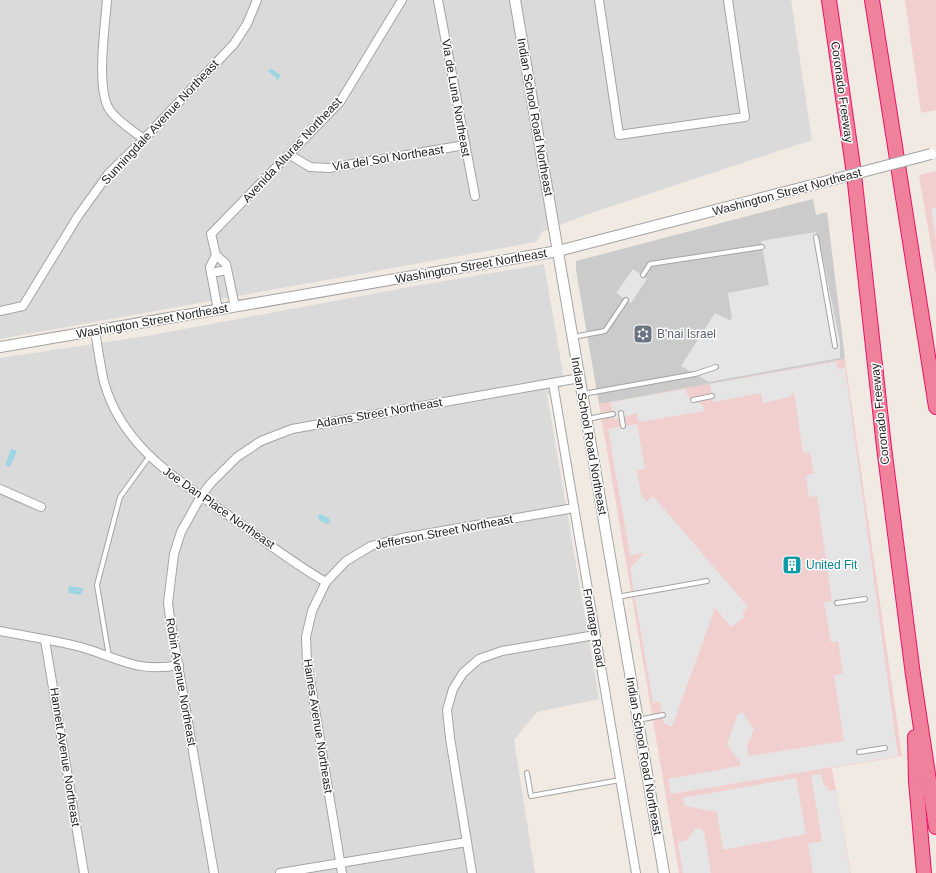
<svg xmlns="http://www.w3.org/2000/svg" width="936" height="873" font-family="Arial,sans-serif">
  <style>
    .residential { fill: #dbdada }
    .commercial { fill: #f2cfcf }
    .religious { fill: #cbcbcb }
    .parking { fill: #e5e5e5 }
    .water { fill: #9dd6e2 }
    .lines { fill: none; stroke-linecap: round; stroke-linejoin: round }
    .service-casing { stroke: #a4a4a4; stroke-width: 6 }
    .minor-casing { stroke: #a4a4a4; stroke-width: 10 }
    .tertiary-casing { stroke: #a4a4a4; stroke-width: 12 }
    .motorway-casing { stroke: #ea1268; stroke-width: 16 }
    .service { stroke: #fff; stroke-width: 4 }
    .minor { stroke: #fff; stroke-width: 8 }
    .tertiary { stroke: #fff; stroke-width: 10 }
    .motorway { stroke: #ef819c; stroke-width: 14 }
    .tertiary-bridge-casing { stroke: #a4a4a4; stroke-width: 12; stroke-linecap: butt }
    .tertiary-bridge { stroke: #fff; stroke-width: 10 }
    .labels { text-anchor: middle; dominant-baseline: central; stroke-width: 3; stroke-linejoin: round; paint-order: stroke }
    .street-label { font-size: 12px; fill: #1d1d1d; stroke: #fff }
    .worship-label { font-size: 12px; fill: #5b616d; stroke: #fff; text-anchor: start }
    .culture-label { font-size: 12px; fill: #0d838f; stroke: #fff; text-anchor: start }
  </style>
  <rect width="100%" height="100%" fill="#f0eae2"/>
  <!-- residential -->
  <g class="residential">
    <polygon points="0,0 791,0 812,140 594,212 542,232 536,242 0,339"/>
    <polygon points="544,264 565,385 547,395 599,699 537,712 514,740 535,873 0,873 0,358 147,336 409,287"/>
  </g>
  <!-- commercial -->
  <g class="commercial">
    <polygon points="905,0 936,0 936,110 921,113"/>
    <polygon points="936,171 936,276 919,175"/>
    <polygon points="845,359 902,756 832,768 851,873 679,873 599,404"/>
  </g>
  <!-- religious -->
  <polygon class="religious" points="813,199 816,215 827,212 845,359 599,404 576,270 576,261"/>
  <!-- parking -->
  <g class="parking">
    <polygon points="936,207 936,240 931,208"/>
    <polygon points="816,232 820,244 840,342 840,358 709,382 681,366 715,313 729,320 732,319 728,293 769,285 761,241"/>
    <polygon points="633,269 647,279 631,303 616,293"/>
    <polygon points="836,362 837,369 845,368 898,756 671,794 668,779 740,766 740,762 727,745 737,715 742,712 754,729 747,746 749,756 844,741 834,676 843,673 838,641 831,642 824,602 832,601 817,496 809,497 806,475 814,473 810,452 803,453 794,392 789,397 763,403 761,393 713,402 710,384"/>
    <polygon points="686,389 688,397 703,405 704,411 639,422 637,413 614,420 611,402"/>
    <polygon points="637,424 645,469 637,470 641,495 647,502 653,496 748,607 742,613 745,617 731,627 715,608 672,727 664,723 660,702 653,703 630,568 644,553 630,555 608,429"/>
    <polygon points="821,774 824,786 827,786 828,791 836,790 850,873 813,873 808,844 822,841 811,775"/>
    <polygon points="796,778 806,834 723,850 717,812 685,806 683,798"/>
    <polygon points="701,828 702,831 704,831 711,873 683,873 678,842 686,841 695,829"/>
  </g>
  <!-- water -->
  <g class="water">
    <polygon points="270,68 281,75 277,81 276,78 268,71"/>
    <polygon points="11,449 17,451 10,467 5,465"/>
    <polygon points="320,514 329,518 330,523 327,524 319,520 318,516"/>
    <polygon points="69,586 83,588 81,595 68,593"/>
  </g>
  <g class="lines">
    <defs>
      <g id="service">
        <polyline points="816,237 835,346"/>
        <polyline points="643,275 650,264 762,247"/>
        <polyline points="573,337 605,331 626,300"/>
        <polyline points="583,394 695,374 716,367"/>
        <polyline points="693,400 712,396"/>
        <polyline points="621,413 623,426"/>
        <polyline points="587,419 613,414"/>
        <polyline points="617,597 707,581"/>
        <polyline points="837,603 865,599"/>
        <polyline points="109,657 97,585 120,497 149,457"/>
        <polyline points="638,720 663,715"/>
        <polyline points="859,752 885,748"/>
        <polyline points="527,773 531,796 620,780"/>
      </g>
      <g id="minor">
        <path d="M 107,0 C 105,27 96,87 109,109 C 115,119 134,132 144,139"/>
        <polyline points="438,0 475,196"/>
        <polyline points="599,0 619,135 745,117 728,0"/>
        <polyline points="290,155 310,167 329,168 465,145"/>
        <polyline points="216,255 210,267 218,310"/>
        <polyline points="211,273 227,270"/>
        <polyline points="235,307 226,264 216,255 211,234 340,102 402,0"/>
        <polyline points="0,311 23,306 78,216 109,173 144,139 234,44 247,24 257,0"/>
        <path d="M 95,331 C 98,348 100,365 104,382 C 123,450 182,482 235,520 C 265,541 294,564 326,582"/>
        <polyline points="553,383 636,873"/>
        <polyline points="0,489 41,507"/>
        <path d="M 0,631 C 28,637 57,640 84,648 C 120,659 139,673 179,665"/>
        <polyline points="45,640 84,873"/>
        <polyline points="214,873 170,618 168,603 174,554 181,532 201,496 211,483 237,457 261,441 292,429 580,378"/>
        <polyline points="280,873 467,842"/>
        <polyline points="342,873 307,661 306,637 312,611 326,582 346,561 371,546 402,538 574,508"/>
        <polyline points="472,873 450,738 447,710 453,689 463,673 479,659 502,651 595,635"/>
      </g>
      <g id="tertiary">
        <polyline points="515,0 664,873"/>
        <polyline points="0,347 558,251 816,184"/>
      </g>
      <g id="motorway">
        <polyline points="829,0 854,174 884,447 913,675 936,827"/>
        <polyline points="872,0 936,407"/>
        <polyline points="915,737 916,781 924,873"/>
      </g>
    </defs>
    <!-- service casing -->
    <use href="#service" class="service-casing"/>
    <!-- minor casing -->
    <use href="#minor" class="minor-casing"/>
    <!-- tertiary casing -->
    <use href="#tertiary" class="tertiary-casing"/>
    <!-- motorway casing -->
    <use href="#motorway" class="motorway-casing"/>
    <!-- service -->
    <use href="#service" class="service"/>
    <!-- minor -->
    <use href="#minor" class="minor"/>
    <!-- tertiary -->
    <use href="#tertiary" class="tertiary"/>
    <!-- motorway -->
    <use href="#motorway" class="motorway"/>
    <defs>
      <polyline id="tertiary-bridge" points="816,184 931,154"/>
    </defs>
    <!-- tertiary-bridge casing -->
    <use href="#tertiary-bridge" class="tertiary-bridge-casing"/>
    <!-- tertiary-bridge -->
    <use href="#tertiary-bridge" class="tertiary-bridge"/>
  </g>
  <!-- icons -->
  <defs>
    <symbol id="synagogue-square" viewBox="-11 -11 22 22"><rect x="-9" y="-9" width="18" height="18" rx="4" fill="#6b7280" stroke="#fff"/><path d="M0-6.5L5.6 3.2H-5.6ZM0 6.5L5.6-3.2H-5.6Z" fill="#fff"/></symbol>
    <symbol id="building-square" viewBox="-11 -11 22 22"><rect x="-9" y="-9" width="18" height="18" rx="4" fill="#0f9aa8" stroke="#fff"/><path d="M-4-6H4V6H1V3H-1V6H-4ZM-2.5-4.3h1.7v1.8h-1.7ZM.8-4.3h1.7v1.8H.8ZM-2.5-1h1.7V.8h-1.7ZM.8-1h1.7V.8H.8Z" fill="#fff"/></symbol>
  </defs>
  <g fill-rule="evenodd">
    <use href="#synagogue-square" x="632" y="323" width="22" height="22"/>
    <use href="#building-square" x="781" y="554" width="22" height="22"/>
  </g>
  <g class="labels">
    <!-- street labels -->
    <g class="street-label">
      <text transform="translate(842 92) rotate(82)">Coronado Freeway</text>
      <text transform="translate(456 98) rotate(80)">Via de Luna Northeast</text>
      <text transform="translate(535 117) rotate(80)">Indian School Road Northeast</text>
      <text transform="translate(160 122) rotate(-47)">Sunningdale Avenue Northeast</text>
      <text transform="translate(292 150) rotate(-47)">Avenida Alturas Northeast</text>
      <text transform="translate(388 158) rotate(-9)">Via del Sol Northeast</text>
      <text transform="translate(787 192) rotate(-15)">Washington Street Northeast</text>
      <text transform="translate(471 266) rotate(-10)">Washington Street Northeast</text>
      <text transform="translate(152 321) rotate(-10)">Washington Street Northeast</text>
      <text transform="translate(379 413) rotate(-10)">Adams Street Northeast</text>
      <text transform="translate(880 414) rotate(-96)">Coronado Freeway</text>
      <text transform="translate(589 436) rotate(80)">Indian School Road Northeast</text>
      <text transform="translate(219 508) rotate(35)">Joe Dan Place Northeast</text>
      <text transform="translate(444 532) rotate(-11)">Jefferson Street Northeast</text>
      <text transform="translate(594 628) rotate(80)">Frontage Road</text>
      <text transform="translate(181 682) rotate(80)">Robin Avenue Northeast</text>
      <text transform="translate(318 726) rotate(81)">Haines Avenue Northeast</text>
      <text transform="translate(644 756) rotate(80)">Indian School Road Northeast</text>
      <text transform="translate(65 757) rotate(81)">Hannett Avenue Northeast</text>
    </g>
    <!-- worship labels -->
    <g class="worship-label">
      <text x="657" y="334">B'nai Israel</text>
    </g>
    <!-- culture labels -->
    <g class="culture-label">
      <text x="806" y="565">United Fit</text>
    </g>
  </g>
</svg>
